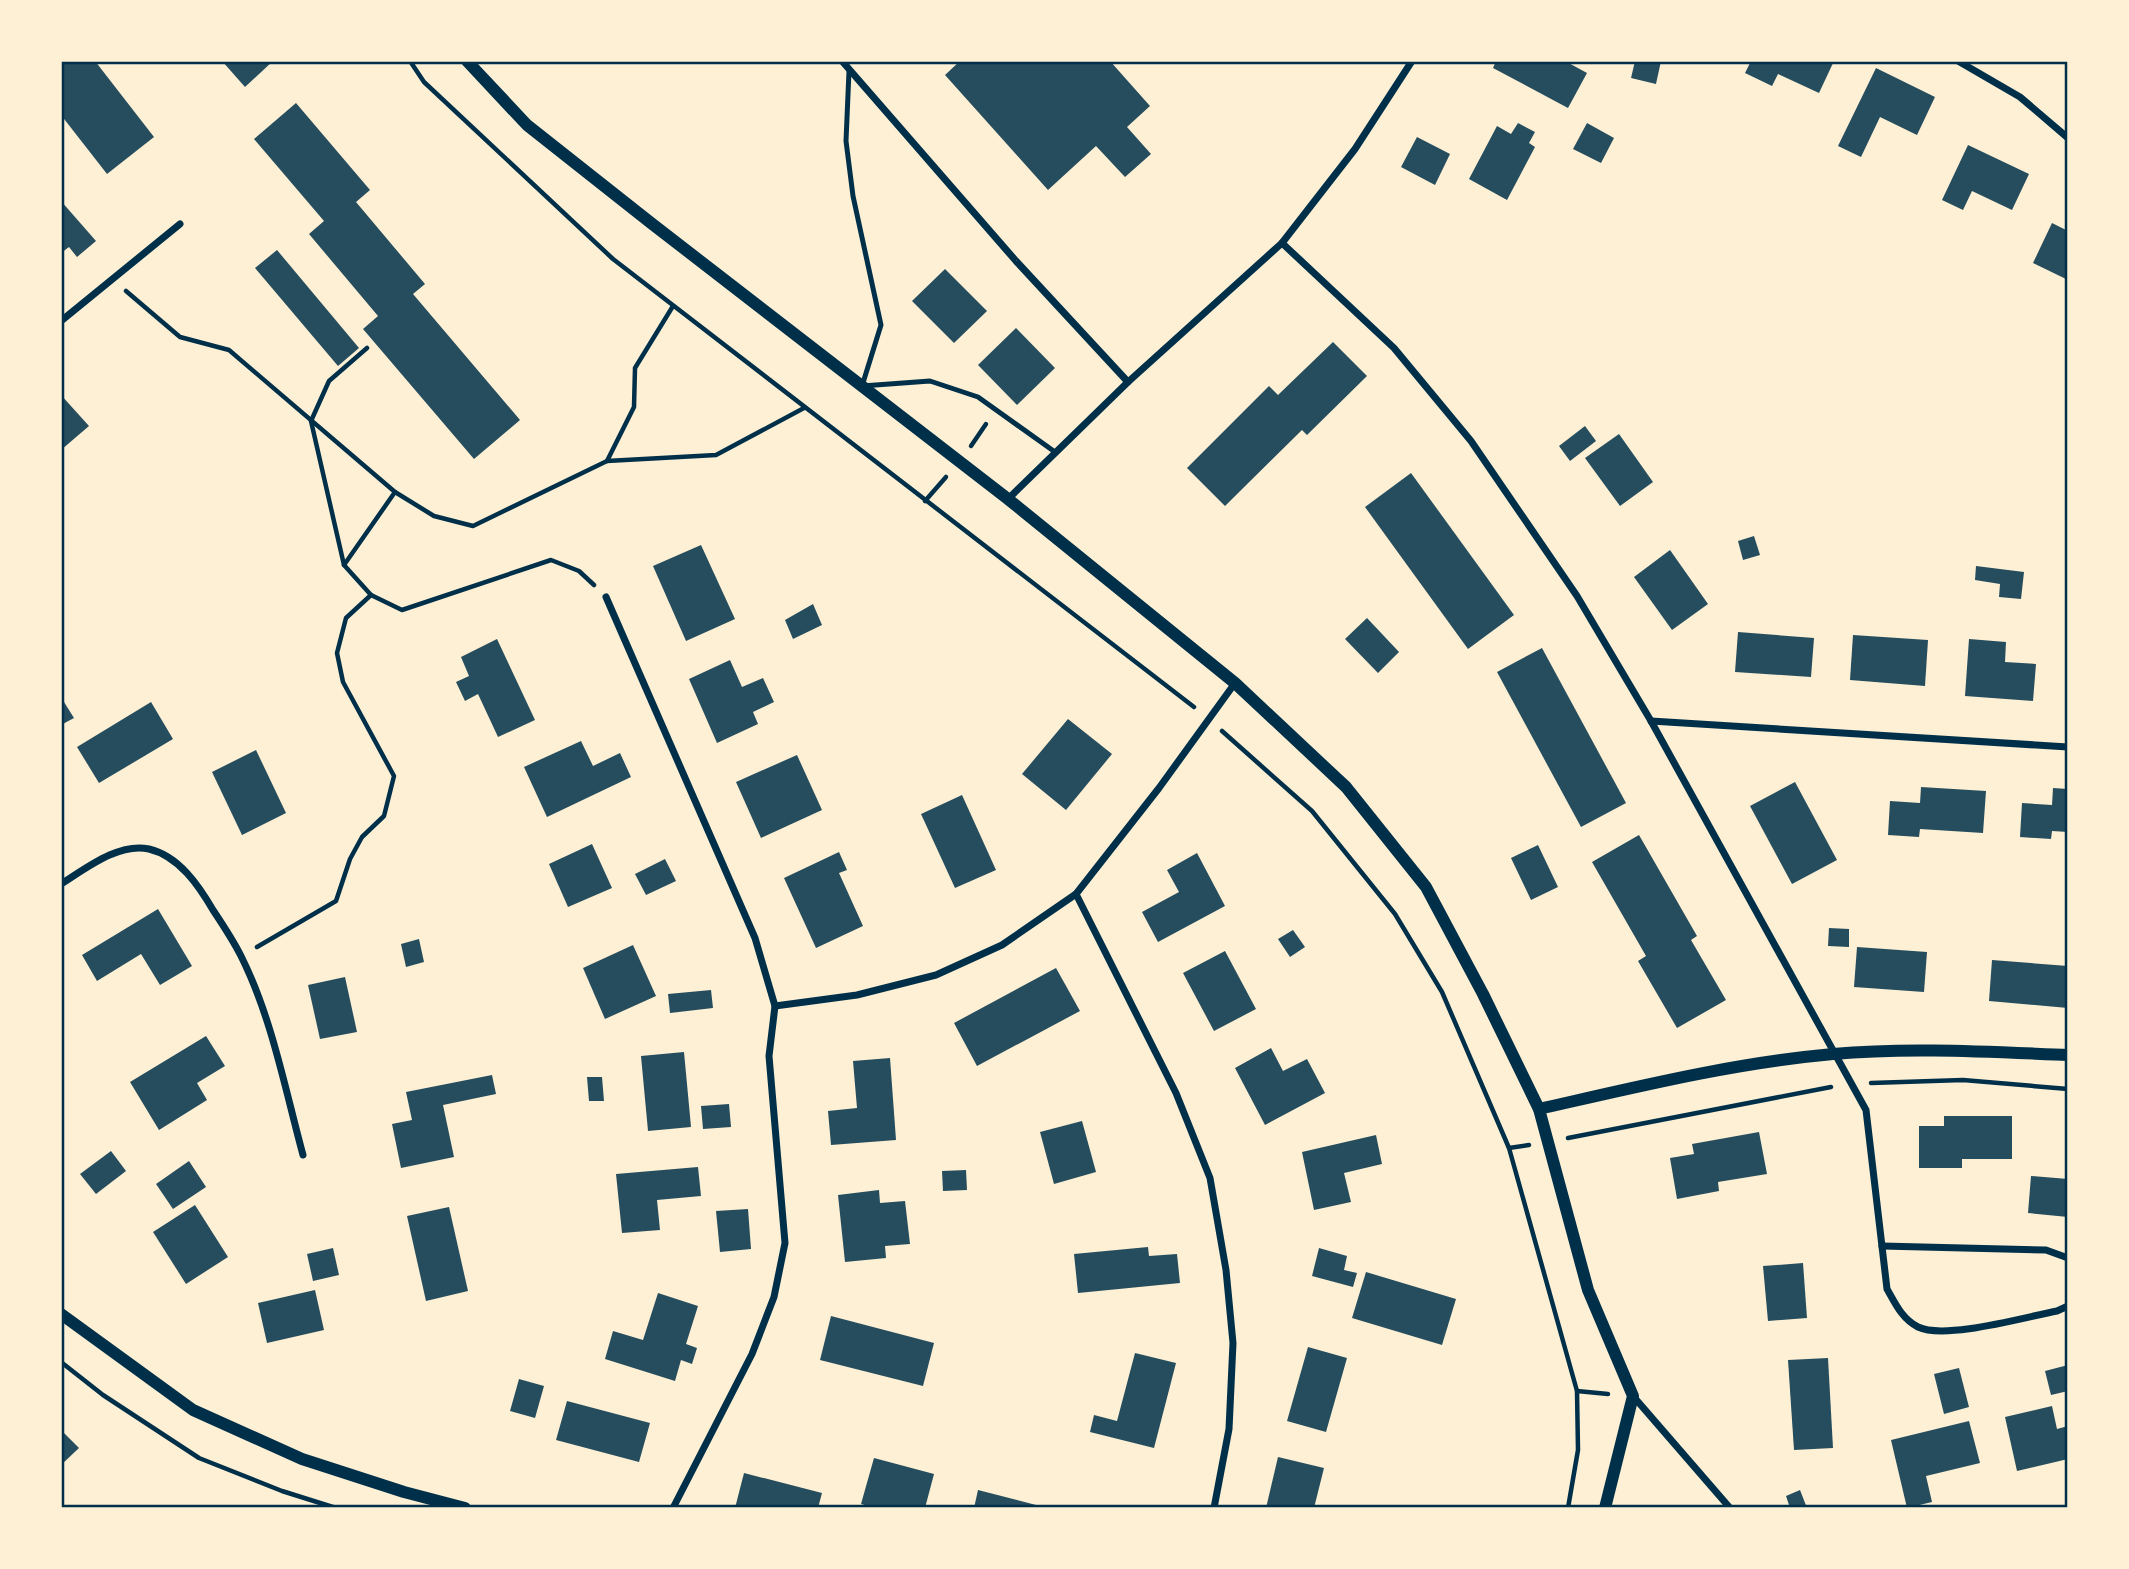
<svg xmlns="http://www.w3.org/2000/svg" width="2129" height="1569" font-family="'Noto Sans',sans-serif">
  <style>
    .building { fill: #264d5e }
    .lines { fill: none; stroke-linecap: round; stroke-linejoin: round }
    .path { stroke: #003049; stroke-width: 4.5 }
    .service { stroke: #003049; stroke-width: 5 }
    .minor { stroke: #003049; stroke-width: 7 }
    .tertiary { stroke: #003049; stroke-width: 12 }
    .neatline { fill: none; stroke: #003049; stroke-width: 2.5 }
  </style>
  <rect width="100%" height="100%" fill="#fdf0d5"/>
  <!-- building -->
  <g class="building">
    <polygon points="61,61 95,61 154,137 107,174 61,115"/>
    <polygon points="222,61 273,61 245,87"/>
    <polygon points="960,61 1110,61 1150,106 1127,127 1151,154 1125,177 1096,146 1048,190 945,75"/>
    <polygon points="1496,61 1565,61 1587,73 1568,108 1493,68"/>
    <polygon points="1635,61 1661,61 1656,84 1631,78"/>
    <polygon points="1751,61 1834,61 1819,93 1778,74 1772,86 1745,73"/>
    <polygon points="1876,68 1935,97 1917,135 1880,117 1861,157 1838,146"/>
    <polygon points="296,103 370,190 356,202 425,284 413,294 520,420 474,459 363,329 378,316 309,234 324,221 254,139"/>
    <polygon points="1518,123 1535,132 1529,143 1535,147 1507,200 1469,179 1497,126 1511,134"/>
    <polygon points="1587,123 1614,138 1601,163 1573,149"/>
    <polygon points="1417,137 1450,154 1435,185 1401,167"/>
    <polygon points="1968,145 2029,174 2012,210 1972,191 1963,210 1942,200"/>
    <polygon points="61,201 96,241 77,257 69,247 61,253"/>
    <polygon points="2052,223 2068,231 2068,280 2033,263"/>
    <polygon points="277,250 359,348 338,366 255,268"/>
    <polygon points="945,269 987,311 954,343 912,301"/>
    <polygon points="1016,328 1055,368 1017,405 978,365"/>
    <polygon points="1333,342 1367,376 1307,435 1302,430 1225,506 1187,468 1269,386 1278,395"/>
    <polygon points="61,395 89,426 61,450"/>
    <polygon points="1585,426 1596,441 1570,461 1559,446"/>
    <polygon points="1619,434 1653,482 1620,506 1585,458"/>
    <polygon points="1411,473 1514,615 1468,649 1365,507"/>
    <polygon points="1754,536 1760,555 1743,560 1738,541"/>
    <polygon points="701,545 735,619 686,641 653,566"/>
    <polygon points="1670,550 1708,604 1672,630 1634,577"/>
    <polygon points="1976,566 2024,572 2021,599 1999,597 2000,584 1975,580"/>
    <polygon points="813,604 822,625 793,639 785,620"/>
    <polygon points="1367,618 1399,652 1378,673 1345,639"/>
    <polygon points="1738,632 1814,638 1811,677 1735,672"/>
    <polygon points="1853,635 1928,640 1925,686 1850,680"/>
    <polygon points="497,639 535,720 498,737 478,694 465,701 456,682 469,676 461,657"/>
    <polygon points="1969,639 2006,642 2005,662 2036,664 2033,701 1965,696"/>
    <polygon points="1542,648 1626,803 1581,827 1497,672"/>
    <polygon points="730,660 742,687 763,678 774,702 753,712 758,724 717,743 689,679"/>
    <polygon points="64,702 74,718 61,725 61,704"/>
    <polygon points="151,702 173,739 99,783 77,747"/>
    <polygon points="1068,719 1112,754 1066,810 1022,774"/>
    <polygon points="581,741 593,766 620,753 631,777 547,817 524,767"/>
    <polygon points="256,750 286,813 242,835 212,772"/>
    <polygon points="797,755 822,810 761,838 736,782"/>
    <polygon points="1795,782 1837,860 1792,884 1750,806"/>
    <polygon points="1921,787 1986,791 1983,833 1920,829 1919,837 1888,835 1890,801 1920,803"/>
    <polygon points="2053,788 2068,789 2068,832 2052,831 2051,839 2020,837 2022,803 2052,805"/>
    <polygon points="962,795 996,870 955,888 921,814"/>
    <polygon points="1639,835 1697,936 1691,940 1726,1000 1677,1028 1638,961 1646,956 1592,862"/>
    <polygon points="592,844 612,888 568,907 549,864"/>
    <polygon points="1538,845 1558,887 1531,900 1511,858"/>
    <polygon points="839,852 847,870 839,873 863,926 816,948 784,878"/>
    <polygon points="1197,853 1225,906 1158,942 1142,912 1179,892 1167,870"/>
    <polygon points="665,859 676,881 646,895 635,874"/>
    <polygon points="158,909 192,966 160,985 141,954 97,981 82,955"/>
    <polygon points="1829,928 1849,929 1849,947 1828,946"/>
    <polygon points="1293,930 1305,947 1290,957 1278,939"/>
    <polygon points="419,939 424,962 406,967 401,944"/>
    <polygon points="633,945 656,996 605,1019 583,968"/>
    <polygon points="1857,947 1927,952 1924,992 1854,987"/>
    <polygon points="1225,951 1256,1009 1214,1031 1183,973"/>
    <polygon points="1992,960 2068,966 2068,1008 1989,1001"/>
    <polygon points="1056,968 1080,1011 977,1066 954,1023"/>
    <polygon points="345,977 357,1032 320,1039 308,985"/>
    <polygon points="711,990 713,1008 670,1013 668,994"/>
    <polygon points="206,1036 225,1066 197,1083 207,1100 159,1130 130,1082"/>
    <polygon points="1271,1048 1283,1071 1307,1059 1325,1093 1265,1125 1235,1068"/>
    <polygon points="684,1052 691,1127 648,1131 641,1056"/>
    <polygon points="890,1058 896,1140 831,1145 828,1111 857,1108 853,1061"/>
    <polygon points="492,1075 496,1094 443,1105 454,1157 401,1168 392,1124 412,1120 406,1092"/>
    <polygon points="587,1077 602,1077 604,1101 589,1101"/>
    <polygon points="729,1104 731,1127 703,1129 701,1106"/>
    <polygon points="1944,1116 2012,1116 2012,1159 1962,1159 1962,1168 1919,1168 1919,1126 1944,1126"/>
    <polygon points="1082,1121 1096,1172 1054,1184 1040,1132"/>
    <polygon points="1759,1132 1767,1174 1718,1182 1719,1191 1677,1199 1670,1158 1694,1154 1692,1144"/>
    <polygon points="1376,1135 1382,1164 1344,1173 1351,1202 1314,1210 1302,1152"/>
    <polygon points="111,1151 126,1171 96,1194 80,1174"/>
    <polygon points="189,1161 206,1187 173,1209 156,1184"/>
    <polygon points="698,1167 701,1196 657,1200 660,1230 622,1233 616,1174"/>
    <polygon points="966,1170 967,1190 943,1191 942,1171"/>
    <polygon points="2031,1176 2068,1179 2068,1217 2028,1213"/>
    <polygon points="879,1190 880,1203 905,1201 910,1244 885,1246 886,1258 845,1262 838,1195"/>
    <polygon points="195,1205 228,1257 186,1284 153,1232"/>
    <polygon points="449,1207 468,1291 426,1301 407,1216"/>
    <polygon points="748,1209 751,1249 720,1252 716,1211"/>
    <polygon points="1148,1247 1149,1256 1177,1254 1180,1283 1078,1293 1074,1254"/>
    <polygon points="333,1248 339,1275 313,1281 307,1254"/>
    <polygon points="1319,1248 1347,1256 1344,1270 1357,1273 1353,1287 1312,1276"/>
    <polygon points="1803,1263 1807,1318 1768,1321 1763,1266"/>
    <polygon points="1366,1272 1456,1299 1442,1345 1352,1318"/>
    <polygon points="315,1290 324,1330 267,1343 258,1303"/>
    <polygon points="658,1293 698,1306 686,1344 697,1348 692,1364 681,1360 675,1381 605,1359 613,1331 643,1340"/>
    <polygon points="831,1316 934,1343 923,1386 820,1360"/>
    <polygon points="1308,1347 1347,1358 1326,1432 1287,1421"/>
    <polygon points="1135,1353 1176,1363 1154,1448 1090,1432 1094,1415 1117,1421"/>
    <polygon points="1828,1358 1833,1448 1794,1450 1788,1360"/>
    <polygon points="2068,1365 2068,1391 2051,1395 2045,1371"/>
    <polygon points="1959,1368 1969,1407 1944,1414 1934,1374"/>
    <polygon points="519,1379 544,1386 535,1418 510,1411"/>
    <polygon points="567,1401 650,1423 639,1462 556,1440"/>
    <polygon points="2052,1406 2057,1429 2068,1426 2068,1459 2017,1471 2005,1417"/>
    <polygon points="1969,1421 1980,1463 1926,1476 1932,1502 1907,1508 1891,1440"/>
    <polygon points="61,1430 79,1448 61,1465"/>
    <polygon points="1278,1457 1324,1468 1314,1508 1266,1508"/>
    <polygon points="874,1458 934,1474 925,1508 875,1508 861,1504"/>
    <polygon points="744,1473 822,1493 818,1508 735,1508"/>
    <polygon points="978,1490 1036,1505 1035,1508 974,1508"/>
    <polygon points="1800,1490 1807,1508 1790,1508 1786,1496"/>
  </g>
  <g class="lines">
    <!-- path -->
    <g class="path">
      <polyline points="410,61 424,82 613,259 1194,707"/>
      <polyline points="126,291 180,337 229,350 395,492 434,516 473,526 607,461 716,455 804,408"/>
      <polyline points="367,348 329,381 311,421 344,565 371,595 402,610 551,560 579,571 594,585"/>
      <polyline points="971,446 986,424"/>
      <polyline points="607,461 634,407 635,368 673,306"/>
      <polyline points="925,501 946,477"/>
      <polyline points="344,565 395,492"/>
      <polyline points="1222,731 1312,811 1395,914 1442,992 1509,1148 1577,1391 1578,1450 1568,1508"/>
      <polyline points="257,947 336,901 350,859 362,837 384,816 394,776 343,682 337,653 346,618 371,595"/>
      <polyline points="1871,1083 1963,1080 2068,1089"/>
      <polyline points="1568,1138 1831,1087"/>
      <polyline points="1509,1148 1529,1145"/>
      <polyline points="61,1362 103,1395 199,1458 282,1491 336,1508"/>
      <polyline points="1577,1391 1608,1394"/>
    </g>
    <!-- service -->
    <polyline class="service" points="849,71 846,141 853,196 881,325 862,386 930,381 978,397 1055,452"/>
    <!-- minor -->
    <g class="minor">
      <polyline points="842,61 1016,261 1128,382"/>
      <polyline points="1958,61 2020,97 2068,138"/>
      <path d="M 1282,243 L 1394,348 L 1471,441 L 1577,596 L 1651,721 L 1866,1110 L 1887,1289 C 1895,1303 1902,1319 1918,1327 C 1945,1340 2025,1317 2057,1311 L 2068,1306"/>
      <polyline points="61,321 180,224"/>
      <polyline points="1008,499 1128,382 1282,243 1355,149 1412,61"/>
      <polyline points="606,597 755,938 775,1006 769,1056 785,1243 774,1297 752,1354 673,1508"/>
      <polyline points="1651,721 2068,747"/>
      <path d="M 61,884 C 85,869 119,842 149,849 C 179,856 199,886 213,910 C 223,925 233,940 241,956 C 272,1018 285,1089 303,1155"/>
      <polyline points="1076,894 1176,1093 1210,1178 1226,1270 1233,1343 1229,1429 1214,1508"/>
      <polyline points="775,1006 857,995 936,975 1002,945 1076,894 1159,788 1235,683"/>
      <polyline points="1882,1246 2046,1250 2068,1258"/>
      <polyline points="1633,1396 1730,1508"/>
    </g>
    <!-- tertiary -->
    <g class="tertiary">
      <polyline points="467,61 527,125 651,223 1008,499 1235,683 1346,787 1426,887 1483,994 1539,1109 1588,1290 1633,1396 1605,1508"/>
      <path d="M 1539,1109 C 1636,1087 1733,1063 1833,1054 C 1910,1047 1990,1052 2068,1055"/>
      <polyline points="61,1314 193,1410 302,1459 404,1492 465,1508"/>
    </g>
  </g>
  <!-- border -->
  <rect width="2129" height="1569" fill="none" stroke="#fdf0d5" stroke-width="126"/>
  <rect x="63" y="63" width="2003" height="1443" class="neatline"/>
</svg>
